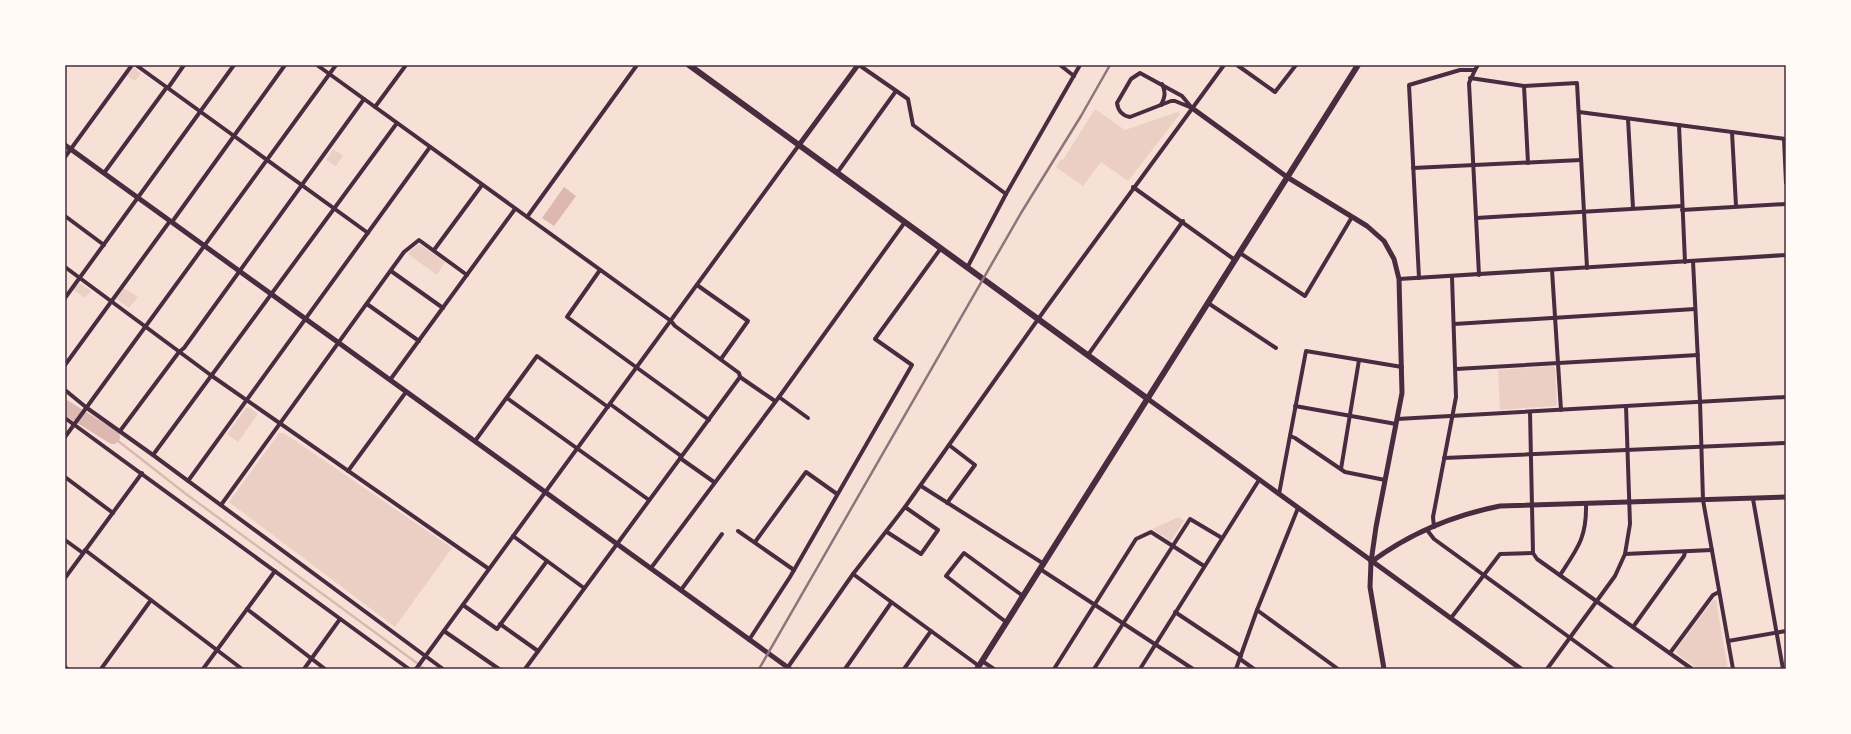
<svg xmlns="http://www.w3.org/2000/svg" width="1851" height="734" font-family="Mulish,sans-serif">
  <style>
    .green { fill: #ebcfc5 }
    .water { fill: #dcb8b0 }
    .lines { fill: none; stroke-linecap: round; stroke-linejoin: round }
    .stream { stroke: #dcb8b0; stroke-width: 2.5 }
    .river { stroke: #dcb8b0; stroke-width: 14 }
    .minor { stroke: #4a2c40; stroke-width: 4 }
    .tertiary { stroke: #4a2c40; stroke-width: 5 }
    .secondary { stroke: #4a2c40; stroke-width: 6 }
    .rail { stroke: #8f747c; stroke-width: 2.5 }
    .neatline { fill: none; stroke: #4a2c40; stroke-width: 1.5 }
  </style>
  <rect width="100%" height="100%" fill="#f7e1d7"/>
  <!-- green -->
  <g class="green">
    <polygon points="133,67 141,74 135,81 127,76"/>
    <polygon points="1095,109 1125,130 1177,112 1180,114 1128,181 1101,162 1083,186 1056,167 1061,159 1063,160"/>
    <polygon points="333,149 343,156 336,166 326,160"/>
    <polygon points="419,244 445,262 437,275 408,254 411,250"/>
    <polygon points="79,283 91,291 85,298 73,290"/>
    <polygon points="124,288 138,297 129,308 116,299"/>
    <polygon points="1553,366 1555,368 1557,404 1555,406 1500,410 1498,370"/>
    <polygon points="249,407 258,414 238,442 227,434 246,408"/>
    <polygon points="279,433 284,433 452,548 395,627 229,502"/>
    <polygon points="1179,517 1184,521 1171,541 1152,529"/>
    <polygon points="1713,600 1716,600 1728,669 1698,669 1676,653 1676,650"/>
  </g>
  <!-- water -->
  <polygon class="water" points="564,187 576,196 554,226 542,218"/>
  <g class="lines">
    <!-- stream -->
    <polyline class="stream" points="113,437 186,494 425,669"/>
    <!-- river -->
    <polyline class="river" points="65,407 113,437"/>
    <!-- minor -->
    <g class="minor">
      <polyline points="136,65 368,233"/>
      <polyline points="317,65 671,321 675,326 739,373 740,377 525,669"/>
      <polyline points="859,65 908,99 913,125 1006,194"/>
      <polyline points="1060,65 1074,76"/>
      <polyline points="1237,65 1275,92 1296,65"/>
      <polyline points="1475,70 1469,83 1479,275"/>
      <path d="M 1140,73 L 1182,96 L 1192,108 L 1175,101 L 1171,101 L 1130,117 C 1123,116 1118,111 1117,103 L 1131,79 Z"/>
      <polyline points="1470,78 1524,86 1577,83 1587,268"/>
      <polyline points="1524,86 1528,163"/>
      <polyline points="168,88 184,65"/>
      <path d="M 1161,105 C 1165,97 1166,93 1162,84"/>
      <polyline points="375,107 406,65"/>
      <polyline points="1579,112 1786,139"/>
      <polyline points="1628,119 1633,208"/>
      <polyline points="1679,125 1685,262"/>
      <polyline points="1732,132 1736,206"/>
      <polyline points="1784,139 1786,183"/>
      <polyline points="65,157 132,65"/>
      <polyline points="1413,168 1581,160"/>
      <polyline points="104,173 167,87"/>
      <polyline points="837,173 896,91"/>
      <polyline points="1133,187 1235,260"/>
      <polyline points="1682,210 1786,204"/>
      <polyline points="65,216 104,245"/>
      <polyline points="527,217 637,65"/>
      <polyline points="1476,218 1682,206"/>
      <polyline points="172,222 285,65"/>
      <polyline points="434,250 482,185"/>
      <polyline points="1240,253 1305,296 1352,217"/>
      <polyline points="1693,261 1700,401 1703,500 1733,669"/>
      <polyline points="65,267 212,376 489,569"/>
      <polyline points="967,268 1006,194 1080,65"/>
      <polyline points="600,270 567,317 709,420"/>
      <polyline points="1552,270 1561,410"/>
      <polyline points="391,271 443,308"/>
      <polyline points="1419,278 1409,85 1460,70 1475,70 1478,65"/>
      <polyline points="1399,279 1786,255"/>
      <polyline points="697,285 748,321 721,359"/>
      <polyline points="65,298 234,65"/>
      <polyline points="1208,303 1276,348"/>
      <polyline points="367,304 419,341"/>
      <polyline points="1454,324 1695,309"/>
      <polyline points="1088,355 1183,221"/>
      <polyline points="65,365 170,221"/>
      <polyline points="1456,369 1698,355"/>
      <polyline points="740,377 775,401"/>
      <polyline points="390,380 515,209"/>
      <polyline points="65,390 87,408 153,455 443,669"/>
      <polyline points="779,397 808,418"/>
      <polyline points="507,398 649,500"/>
      <polyline points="610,404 681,456"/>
      <polyline points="1295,406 1396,424"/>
      <polyline points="1530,412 1533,553 1537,559 1692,669"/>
      <polyline points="65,418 409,669"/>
      <polyline points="1397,419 1786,397"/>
      <polyline points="120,431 179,352 184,348 364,99"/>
      <polyline points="1290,436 1295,438 1345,472 1385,480"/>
      <polyline points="65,437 336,65"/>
      <polyline points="475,441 537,356 608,407"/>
      <polyline points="153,455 397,123"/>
      <polyline points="680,458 714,482"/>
      <polyline points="1444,458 1786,443"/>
      <polyline points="1341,469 1359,360"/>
      <polyline points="348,471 406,392"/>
      <polyline points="65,477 113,513"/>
      <polyline points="188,481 430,147"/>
      <polyline points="921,486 1044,564"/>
      <polyline points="1279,494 1306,351 1402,367"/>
      <polyline points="1753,499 1783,669"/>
      <polyline points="947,503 975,465 949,445"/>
      <polyline points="221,505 404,252 419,240 467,275"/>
      <polyline points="1434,527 1433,517 1456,397 1452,277"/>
      <polyline points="1427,530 1434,539 1613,669"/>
      <polyline points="738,531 794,570"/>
      <polyline points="887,532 921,554 938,530 905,507"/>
      <polyline points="513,536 584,588"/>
      <polyline points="65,540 83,553"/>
      <polyline points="755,542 806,472 837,494"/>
      <polyline points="85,550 242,669"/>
      <polyline points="1625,554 1712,550"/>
      <polyline points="651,568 779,397 905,222"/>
      <polyline points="1040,569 1193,669"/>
      <polyline points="853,574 979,666"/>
      <path d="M 1560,575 C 1578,548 1587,537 1586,503"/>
      <polyline points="65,578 142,473"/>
      <polyline points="681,590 722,534"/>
      <polyline points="463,605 497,629 547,561"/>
      <polyline points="247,609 325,669"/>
      <polyline points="1257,610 1338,669"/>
      <polyline points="1175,612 1241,656"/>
      <polyline points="1451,618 1500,554 1533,553"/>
      <polyline points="1006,622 946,576 964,553 1023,596"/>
      <polyline points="500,624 538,651"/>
      <polyline points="1633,627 1684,556 1685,552"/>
      <polyline points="444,631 499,669"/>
      <polyline points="749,640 790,577 912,365 875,339 941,248"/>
      <polyline points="1728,641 1786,631"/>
      <polyline points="1670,653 1713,595 1719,592"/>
      <polyline points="1240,659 1254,669"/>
      <polyline points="982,661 994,669"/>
      <polyline points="65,667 67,669"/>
      <polyline points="788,667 853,574 905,507 1046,308 1224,65"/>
      <polyline points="101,669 151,600"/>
      <polyline points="203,669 275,571"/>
      <polyline points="304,669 340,619"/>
      <polyline points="416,669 799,145"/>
      <polyline points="845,669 891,603"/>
      <polyline points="904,669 931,631"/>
      <polyline points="1054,669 1136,539 1151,532 1204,566"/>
      <polyline points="1094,669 1190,519 1222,538"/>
      <polyline points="1140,669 1259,480"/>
      <polyline points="1236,669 1257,610 1298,508"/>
      <polyline points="1547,669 1615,576 1625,554 1630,524 1626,406"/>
    </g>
    <!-- tertiary -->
    <g class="tertiary">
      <polyline points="1192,108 1287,177 1367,226 1384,241 1394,259 1399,279 1402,393 1376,527 1371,562 1370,587 1384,669"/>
      <polyline points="65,145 790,669"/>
      <polyline points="799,145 858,65"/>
      <polyline points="1148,399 1521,669"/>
      <path d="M 1371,562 C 1409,534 1454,515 1500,506 L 1786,497"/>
    </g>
    <!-- secondary -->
    <g class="secondary">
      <polyline points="689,65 1148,399"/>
      <polyline points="977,669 1358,65"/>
    </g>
    <!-- rail -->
    <polyline class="rail" points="759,669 1021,213 1081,116 1110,65"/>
  </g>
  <!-- border -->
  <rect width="1851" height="734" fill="none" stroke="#fffaf5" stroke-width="132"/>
  <rect x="66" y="66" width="1719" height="602" class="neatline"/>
</svg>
